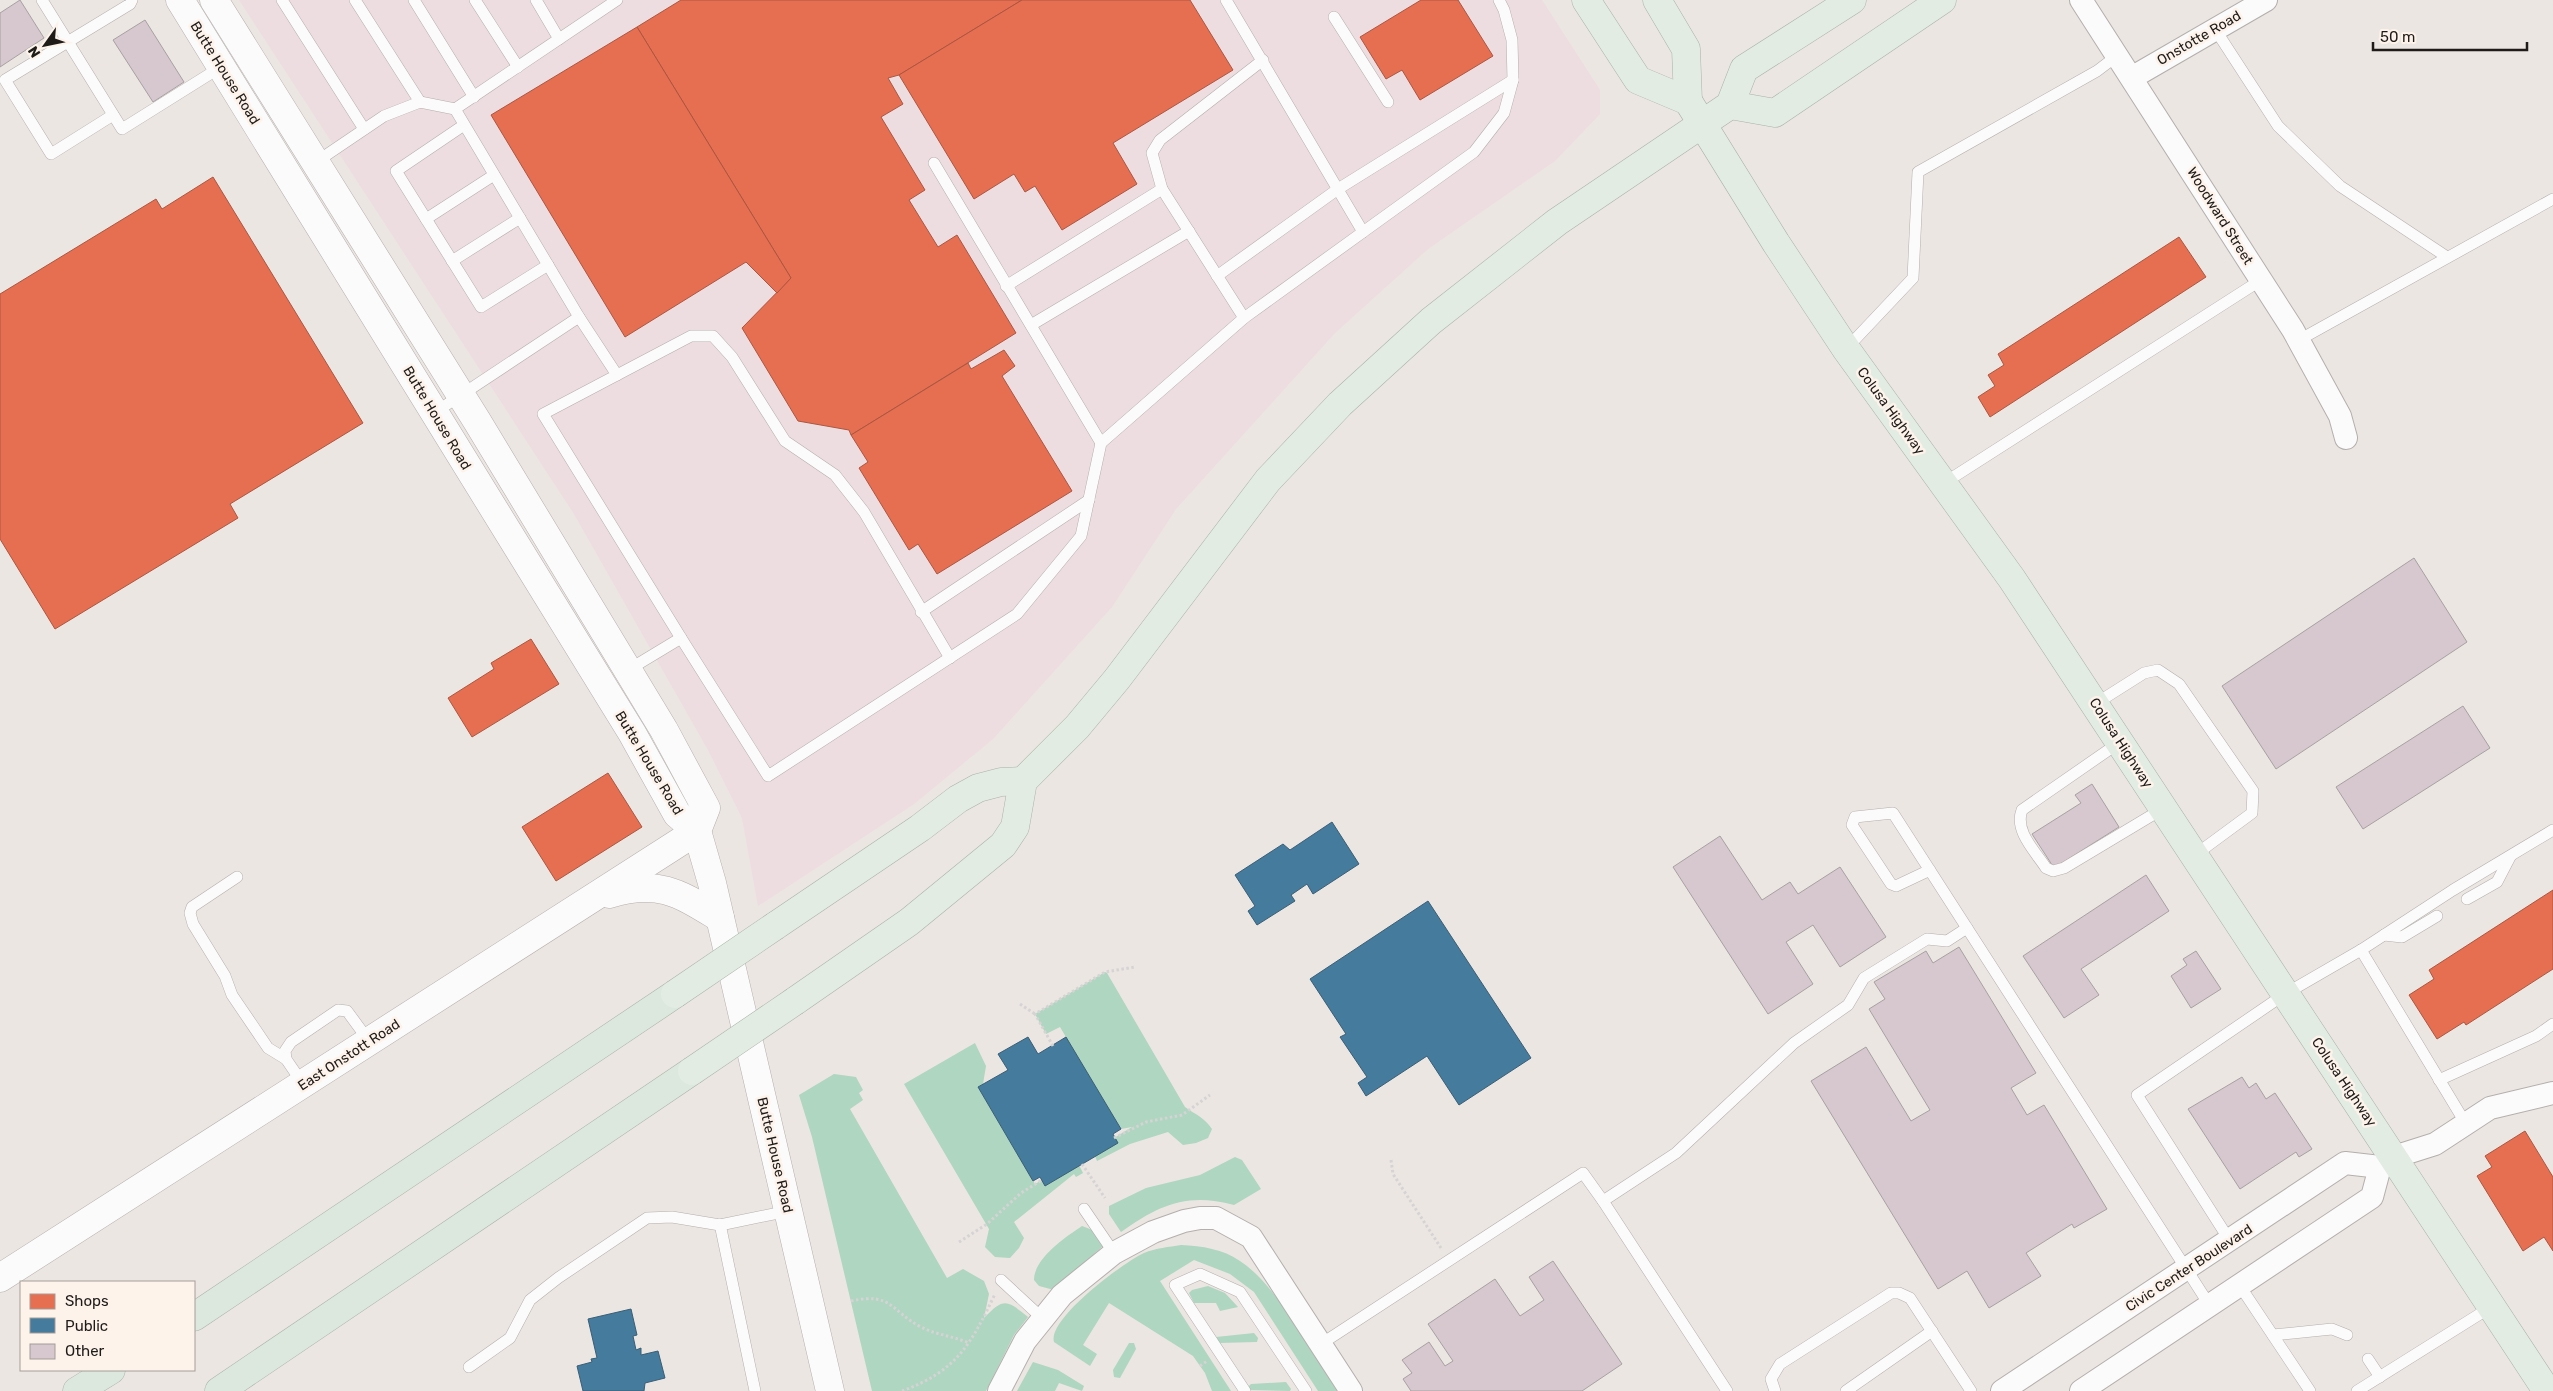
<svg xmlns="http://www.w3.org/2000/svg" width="2553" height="1391" font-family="Rubik,sans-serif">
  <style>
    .commercial { fill: #eddde1 }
    .green { fill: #aed6c0 }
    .shops { fill: #e76f51; stroke: #ab5640 }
    .public { fill: #457b9d; stroke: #395e75 }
    .building { fill: #d7c7cf; stroke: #a6a2a1 }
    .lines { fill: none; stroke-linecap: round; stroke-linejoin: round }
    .service-casing { stroke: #b3afac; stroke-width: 12 }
    .minor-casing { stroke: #b3afac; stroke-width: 24 }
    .tertiary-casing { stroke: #b3afac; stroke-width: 29 }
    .secondary-casing { stroke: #b3afac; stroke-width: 29 }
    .trunk-casing { stroke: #a8b3a7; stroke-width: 29 }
    .motorway-casing { stroke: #a8b3a7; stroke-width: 29 }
    .path { stroke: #d5d3d3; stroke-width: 3; stroke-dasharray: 2.5 2.5; stroke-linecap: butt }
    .service { stroke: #fcfbfb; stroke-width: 11 }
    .minor { stroke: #fcfbfb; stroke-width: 22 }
    .tertiary { stroke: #fcfbfb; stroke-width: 28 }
    .secondary { stroke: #fcfbfb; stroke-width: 28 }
    .trunk { stroke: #e2ece3; stroke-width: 28 }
    .motorway { stroke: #dce8dd; stroke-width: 28 }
    .trunk-bridge-casing { stroke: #a8b3a7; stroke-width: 29; stroke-linecap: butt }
    .trunk-bridge { stroke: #e2ece3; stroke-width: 28 }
    .labels { text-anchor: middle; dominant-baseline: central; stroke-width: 5; stroke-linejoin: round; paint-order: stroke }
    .street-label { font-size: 14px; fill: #1e1b18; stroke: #fdf3eb }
  </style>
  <rect width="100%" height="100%" fill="#ebe6e2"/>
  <!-- commercial -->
  <polygon class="commercial" points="239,0 1542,0 1600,90 1600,114 1555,161 1428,249 1335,333 1176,509 1112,607 993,739 914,804 758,906 742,818 708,750 574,514"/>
  <!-- green -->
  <g class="green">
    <path d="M 1105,972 L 1107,973 L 1185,1107 C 1196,1115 1204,1117 1212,1129 L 1208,1138 L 1196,1143 L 1183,1145 L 1168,1132 L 1130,1144 L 1097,1161 L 1095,1156 L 1114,1138 L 1132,1127 L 1121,1129 L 1060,1027 L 1046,1034 L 1035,1014 Z"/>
    <polygon points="975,1043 986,1066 983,1084 978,1087 1035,1184 1042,1180 1045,1185 1079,1165 1083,1173 1076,1177 1074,1174 1014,1222 1024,1238 1019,1248 1010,1258 995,1257 985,1247 989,1229 904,1084"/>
    <path d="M 834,1074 L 856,1077 L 863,1090 L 859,1093 L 863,1100 L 850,1109 L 947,1278 L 963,1269 L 984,1281 L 989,1294 L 984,1318 C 1004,1297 1007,1300 1028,1317 L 1014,1335 L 986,1391 L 872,1391 L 812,1137 L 799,1095 Z"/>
    <path d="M 1235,1157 L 1242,1160 L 1261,1189 L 1234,1205 C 1187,1192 1159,1205 1121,1232 L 1109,1214 L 1109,1206 L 1146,1188 L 1200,1175 Z"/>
    <path d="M 1082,1226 L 1095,1231 L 1104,1245 L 1054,1290 L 1039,1286 L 1034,1280 C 1034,1258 1066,1237 1082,1226 Z"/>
    <path d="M 1181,1245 C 1202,1246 1223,1249 1240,1261 C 1277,1285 1312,1353 1337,1391 L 1318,1391 L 1254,1292 L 1230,1274 L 1194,1260 L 1160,1281 L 1231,1391 L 1212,1391 L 1205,1373 L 1193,1356 L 1109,1303 L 1083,1345 L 1097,1354 L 1090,1366 L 1054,1342 C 1047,1319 1124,1262 1144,1253 C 1156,1248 1169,1247 1181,1245 Z"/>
    <polygon points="1208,1286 1225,1293 1238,1307 1220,1311 1216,1303 1194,1303 1189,1293 1192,1290"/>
    <polygon points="1254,1333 1258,1338 1257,1342 1219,1343 1216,1337"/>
    <polygon points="1129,1343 1134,1343 1136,1349 1120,1378 1114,1377 1113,1370"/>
    <polygon points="1033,1362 1058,1370 1084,1386 1082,1391 1059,1383 1055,1391 1017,1391"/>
    <polygon points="1286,1382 1291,1389 1290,1391 1250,1390 1248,1387 1251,1384"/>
  </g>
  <!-- shops -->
  <g class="shops">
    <polygon points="681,0 1022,0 899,75 888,78 903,104 881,117 925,190 909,200 938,247 957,235 1016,333 851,435 849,430 798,421 742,328 791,278 637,27"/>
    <polygon points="1022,0 1190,0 1233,70 1113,143 1137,184 1062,230 1035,186 1025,192 1014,174 974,199 899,75"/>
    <polygon points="1421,0 1458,0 1493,56 1420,100 1402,70 1386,79 1360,37"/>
    <polygon points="637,27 791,278 777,293 746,262 625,337 491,115"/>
    <polygon points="213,177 363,423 230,504 238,518 55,629 0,539 0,294 156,199 162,209"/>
    <polygon points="2179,237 2206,277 1990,417 1978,397 1995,386 1988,375 2004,365 1998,354"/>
    <polygon points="1004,350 1015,366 1002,376 1072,491 937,574 918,544 909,550 859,468 868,462 851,435 968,363 971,369"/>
    <polygon points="531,639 559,684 472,737 448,698 494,669 491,663"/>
    <polygon points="608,773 642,827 556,881 522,827"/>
    <polygon points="2553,890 2553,969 2466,1025 2464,1022 2437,1039 2409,995 2434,979 2429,970"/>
    <polygon points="2525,1131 2553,1177 2553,1251 2544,1237 2523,1251 2477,1176 2492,1167 2485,1156"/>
  </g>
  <!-- public -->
  <g class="public">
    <polygon points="1332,822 1359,864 1313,894 1307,884 1291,895 1295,901 1257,925 1248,911 1255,906 1235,875 1283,844 1290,850"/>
    <polygon points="1428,901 1531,1058 1459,1105 1427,1056 1366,1096 1358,1083 1367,1077 1340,1037 1346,1034 1310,979"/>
    <polygon points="1028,1037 1038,1054 1066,1037 1121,1129 1113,1134 1118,1143 1045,1186 1040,1177 1033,1181 978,1087 1008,1070 998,1054"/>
    <polygon points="631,1309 637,1335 633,1336 636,1350 641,1348 641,1355 658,1351 665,1378 645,1383 644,1391 583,1391 577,1366 592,1362 591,1359 597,1358 588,1319"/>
  </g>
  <!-- building -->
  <g class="building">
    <polygon points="20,0 44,38 0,67 0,13"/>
    <polygon points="145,20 184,82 153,102 113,40"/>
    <polygon points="2414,558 2467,642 2276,769 2222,686"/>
    <polygon points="2463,706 2490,748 2363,829 2336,787"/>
    <polygon points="2092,784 2119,827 2054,868 2032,834 2081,803 2075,795"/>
    <polygon points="1720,836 1762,900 1790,882 1798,894 1840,867 1886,937 1840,967 1813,925 1786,942 1813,984 1768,1014 1673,867"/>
    <polygon points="2146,875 2169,911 2081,969 2099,995 2064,1018 2023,956"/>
    <polygon points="1959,947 2036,1073 2011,1088 2027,1115 2044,1105 2107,1209 2074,1228 2072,1224 2026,1253 2041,1276 1989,1308 1967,1271 1938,1289 1811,1081 1866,1047 1911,1121 1930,1110 1869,1009 1885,999 1874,982 1926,951 1933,963"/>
    <polygon points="2196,951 2221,989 2191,1008 2171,976 2187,965 2183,959"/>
    <polygon points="2242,1077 2249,1088 2256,1083 2266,1099 2275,1093 2312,1149 2299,1157 2296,1152 2240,1189 2188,1109"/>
    <polygon points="1553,1261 1622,1364 1582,1391 1411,1391 1403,1379 1412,1373 1402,1360 1429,1342 1445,1366 1453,1361 1428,1324 1495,1279 1520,1316 1544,1300 1529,1277"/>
  </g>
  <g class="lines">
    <defs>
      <g id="service">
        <polyline points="42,0 122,129 221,67"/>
        <polyline points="282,0 364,129"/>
        <polyline points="355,0 420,102"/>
        <polyline points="414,0 474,97"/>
        <polyline points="475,0 518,67"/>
        <polyline points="536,0 559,39"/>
        <polyline points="1226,0 1363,232 1474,152 1504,113 1513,80 1512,40 1504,10 1499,0"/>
        <polyline points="1334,17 1388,102"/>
        <polyline points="2215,29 2278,126 2340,186 2447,257"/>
        <polyline points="455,109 617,0"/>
        <polyline points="113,115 51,154 5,80 130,4 132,0"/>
        <polyline points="464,125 396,171 481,307 548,265"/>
        <polyline points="316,162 384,116 420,102 455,109 579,317"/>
        <polyline points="934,163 1101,443"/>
        <polyline points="426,219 494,175"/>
        <polyline points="452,261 520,218"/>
        <polyline points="1217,276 1338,189 1513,80"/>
        <polyline points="1006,286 1162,189"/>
        <polyline points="1244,318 1162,189 1152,153 1160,140 1263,60"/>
        <polyline points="1031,325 1189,231"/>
        <polyline points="2299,340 2553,199"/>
        <polyline points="1846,349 1913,278 1918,172 2097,71 2118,55"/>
        <polyline points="617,375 691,336 713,336 732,357 785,441 835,475 864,512 950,658"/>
        <polyline points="434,413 579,317 617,375 543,414 681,638"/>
        <polyline points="1944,483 2261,280"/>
        <polyline points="921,612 1089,500"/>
        <polyline points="628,670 681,638 768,776 1017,614 1081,536 1101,443 1244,318 1363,232"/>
        <polyline points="2095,704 2144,673 2158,670 2179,684 2253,791 2252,813 2195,855"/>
        <path d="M 2120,742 L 2022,810 C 2014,831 2035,851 2046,868 L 2053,871 L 2064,868 L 2164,808"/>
        <polyline points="1930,870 1896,886 1891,884 1852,825 1855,817 1893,813 2187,1270 2210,1306"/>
        <polyline points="237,877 192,907 190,913 193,924 225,976 232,995 268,1048 286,1059"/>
        <polyline points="2467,899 2497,882 2510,857"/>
        <polyline points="2384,935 2402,937 2437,916"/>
        <polyline points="2361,950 2466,1124"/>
        <polyline points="2439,1080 2536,1036 2553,1024"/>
        <polyline points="303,1084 286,1059 285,1051 291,1042 338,1010 347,1011 369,1041"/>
        <polyline points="1084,1209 1114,1253"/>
        <polyline points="720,1224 755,1391"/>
        <polyline points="2230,1241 2137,1095 2285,994 2361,950 2453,890 2553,830"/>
        <polyline points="1001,1280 1042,1318"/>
        <polyline points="2240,1286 2310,1391"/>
        <polyline points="2273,1335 2332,1329 2347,1335"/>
        <polyline points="1321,1344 1583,1173 1603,1201"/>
        <polyline points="2368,1359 2380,1377"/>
        <polyline points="469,1367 510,1338 530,1300 558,1278 647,1218 672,1217 720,1225 788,1211"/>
        <polyline points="1245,1391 1175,1285 1200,1274 1240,1292 1306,1391"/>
        <polyline points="1727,1391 1603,1201 1676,1153 1794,1043 1848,1005 1864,978 1927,939 1947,941 1967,928"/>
        <polyline points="1775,1391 1771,1379 1780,1364 1891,1293 1899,1293 1910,1298 1971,1391"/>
        <polyline points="1846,1391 1932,1331"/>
        <polyline points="2357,1391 2491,1307"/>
      </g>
      <g id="minor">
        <polyline points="2081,0 2293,330 2340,416 2346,438"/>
        <polyline points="2133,77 2266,0"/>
        <polyline points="999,1391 1025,1341 1062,1295 1114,1253 1153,1232 1184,1221 1200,1218 1216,1218 1251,1237 1351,1391"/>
        <polyline points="2002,1391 2345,1163 2380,1167 2394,1157 2435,1144 2490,1108 2553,1093"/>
        <polyline points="2081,1391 2372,1197 2380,1167"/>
      </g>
      <g id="tertiary">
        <path d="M 609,894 C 659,879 679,893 720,918"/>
        <polyline points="0,1278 697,831"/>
      </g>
      <g id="secondary">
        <polyline points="180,0 632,733 677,814 697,831 712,883 830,1391"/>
        <polyline points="214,0 477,421 664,730 706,808 697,831"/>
      </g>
      <g id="trunk">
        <polyline points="1586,0 1638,80 1688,101"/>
        <polyline points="1657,0 1686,49 1688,101"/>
        <polyline points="1688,101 1776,243 1846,349 2012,579 2547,1391"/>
        <polyline points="1730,105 1775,113 1942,0"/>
        <polyline points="775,926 920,828 958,799 978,788 1001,782 1023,781"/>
        <polyline points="795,1001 909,922 1003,845 1015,827 1023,781 1077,727 1117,679 1268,480 1340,404 1431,321 1557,222 1730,105 1744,69 1852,0"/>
      </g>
      <g id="motorway">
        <polyline points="194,1317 675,994"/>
        <polyline points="77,1391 111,1370"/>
        <polyline points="219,1391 692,1071"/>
      </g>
    </defs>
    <!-- service casing -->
    <use href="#service" class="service-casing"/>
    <!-- minor casing -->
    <use href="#minor" class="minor-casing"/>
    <!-- tertiary casing -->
    <use href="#tertiary" class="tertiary-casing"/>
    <!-- secondary casing -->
    <use href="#secondary" class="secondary-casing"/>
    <!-- trunk casing -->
    <use href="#trunk" class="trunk-casing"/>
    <!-- motorway casing -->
    <use href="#motorway" class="motorway-casing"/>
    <!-- path -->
    <g class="path">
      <polyline points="1020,1004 1035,1014"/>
      <polyline points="1053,1046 1035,1014 1105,972 1135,967"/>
      <polyline points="1114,1138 1146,1122 1182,1115 1210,1095"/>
      <polyline points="1391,1160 1393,1174 1441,1248"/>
      <polyline points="1082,1164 1105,1198"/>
      <polyline points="959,1242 987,1224 1021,1193 1042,1180"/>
      <path d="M 851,1301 C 893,1292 890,1311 921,1327 C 936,1335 953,1336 969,1343"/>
      <polyline points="1200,1366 1207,1361"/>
      <path d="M 902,1391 C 957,1371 971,1344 995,1294"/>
    </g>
    <!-- service -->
    <use href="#service" class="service"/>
    <!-- minor -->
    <use href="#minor" class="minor"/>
    <!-- tertiary -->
    <use href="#tertiary" class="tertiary"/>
    <!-- secondary -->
    <use href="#secondary" class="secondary"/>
    <!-- trunk -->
    <use href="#trunk" class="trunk"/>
    <!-- motorway -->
    <use href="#motorway" class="motorway"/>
    <defs>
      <g id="trunk-bridge">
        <polyline points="675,994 775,926"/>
        <polyline points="692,1071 795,1001"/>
      </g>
    </defs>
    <!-- trunk-bridge casing -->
    <use href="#trunk-bridge" class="trunk-bridge-casing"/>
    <!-- trunk-bridge -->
    <use href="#trunk-bridge" class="trunk-bridge"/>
  </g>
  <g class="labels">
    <!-- street labels -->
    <g class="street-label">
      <text transform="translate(2199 38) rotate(-30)">Onstotte Road</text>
      <text transform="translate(225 73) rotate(58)">Butte House Road</text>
      <text transform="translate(2220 216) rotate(58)">Woodward Street</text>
      <text transform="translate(1891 411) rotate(54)">Colusa Highway</text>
      <text transform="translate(437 418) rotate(59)">Butte House Road</text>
      <text transform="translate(2121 743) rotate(57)">Colusa Highway</text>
      <text transform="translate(649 763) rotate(59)">Butte House Road</text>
      <text transform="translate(349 1055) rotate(-33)">East Onstott Road</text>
      <text transform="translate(2344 1082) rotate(56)">Colusa Highway</text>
      <text transform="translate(775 1155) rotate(77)">Butte House Road</text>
      <text transform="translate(2189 1268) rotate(-33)">Civic Center Boulevard</text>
    </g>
  </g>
  <!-- legend -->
  <rect x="20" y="1281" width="175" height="90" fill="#fdf3eb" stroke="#a49d97"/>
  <rect x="30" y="1294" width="25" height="15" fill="#e76f51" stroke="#a49d97"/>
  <text x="65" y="1306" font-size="15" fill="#1e1b18">Shops</text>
  <rect x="30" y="1318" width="25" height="15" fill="#457b9d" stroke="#a49d97"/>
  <text x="65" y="1331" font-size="15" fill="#1e1b18">Public</text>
  <rect x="30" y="1344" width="25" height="15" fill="#d7c7cf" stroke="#a49d97"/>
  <text x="65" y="1356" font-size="15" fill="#1e1b18">Other</text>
  <!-- north arrow -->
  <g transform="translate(45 45) rotate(237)" stroke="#fdf3eb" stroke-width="4" paint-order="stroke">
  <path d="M0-4L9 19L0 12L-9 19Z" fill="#1e1b18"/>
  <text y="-8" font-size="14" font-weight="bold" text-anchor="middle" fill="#1e1b18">N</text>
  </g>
  <!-- scale -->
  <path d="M2373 42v8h154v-8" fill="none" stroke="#1e1b18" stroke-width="2.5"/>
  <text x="2380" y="42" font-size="15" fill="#1e1b18" stroke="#fdf3eb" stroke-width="4" paint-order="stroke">50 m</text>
</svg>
